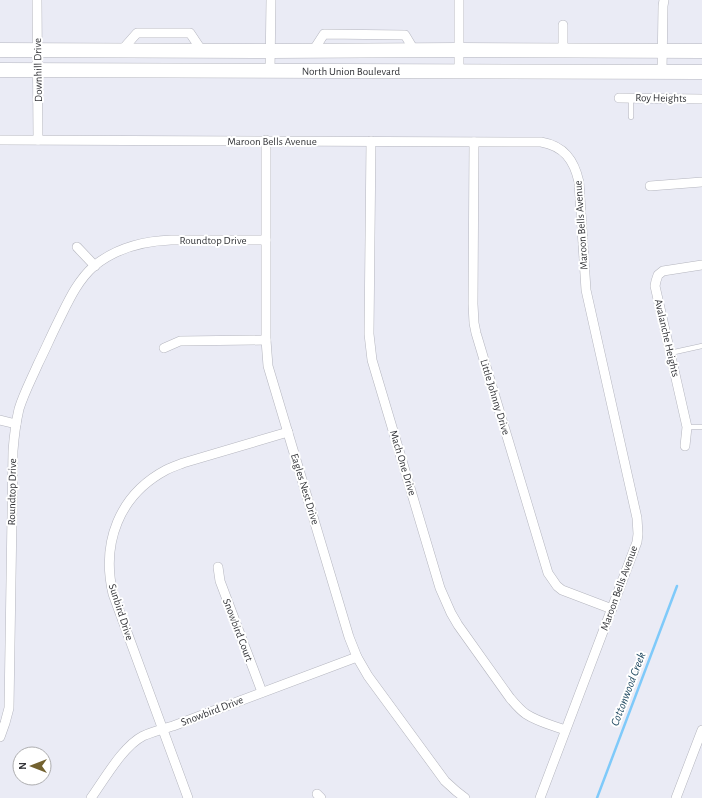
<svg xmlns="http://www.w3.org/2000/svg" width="702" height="798" font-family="'Alegreya Sans',sans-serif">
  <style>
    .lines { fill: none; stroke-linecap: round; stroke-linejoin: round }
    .stream { stroke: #7fcafa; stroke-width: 2.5 }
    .lane-casing { stroke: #b4b5be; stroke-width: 5.5 }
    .street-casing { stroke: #b4b5be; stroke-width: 10 }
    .primary-casing { stroke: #b4b5be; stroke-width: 15 }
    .lane { stroke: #fff; stroke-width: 4.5 }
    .street { stroke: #fff; stroke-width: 9 }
    .primary { stroke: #fff; stroke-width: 14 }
    .labels { text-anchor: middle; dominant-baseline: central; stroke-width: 4; stroke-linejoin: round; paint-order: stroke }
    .street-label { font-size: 11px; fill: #343539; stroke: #fff }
    .water-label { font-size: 12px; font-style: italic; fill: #1e4860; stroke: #fff }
  </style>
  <rect width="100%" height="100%" fill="#eaebf5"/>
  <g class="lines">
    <!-- stream -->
    <polyline class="stream" points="597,798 677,586"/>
    <defs>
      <g id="lane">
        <polyline points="631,98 631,117"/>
        <polyline points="670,353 702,346"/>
        <polyline points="687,427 702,427"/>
      </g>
      <g id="street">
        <polyline points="37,0 38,140"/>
        <polyline points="459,0 459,71"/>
        <polyline points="563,25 563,50"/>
        <polyline points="122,50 137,33 190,33 202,51"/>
        <polyline points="313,51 324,34 405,35 414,50"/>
        <polyline points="270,71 271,0"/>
        <polyline points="662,72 663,6 664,0"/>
        <polyline points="619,98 702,99"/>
        <path d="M 0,140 L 541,142 C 564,146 574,160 579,182 L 586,290 L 637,518 L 638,534 L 637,542 L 540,798"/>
        <polyline points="266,140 266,340 268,366 349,637 357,657 368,676 445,781 456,791 465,798"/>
        <path d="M 371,141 L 369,334 L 372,360 L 440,588 L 451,613 L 458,625 L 510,698 C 515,704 520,710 526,714 C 538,722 552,725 565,730"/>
        <polyline points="474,142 473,304 474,323 476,333 548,573 557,586 562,590 612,609"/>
        <polyline points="650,186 702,182"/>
        <polyline points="77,247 95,266"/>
        <polyline points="164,348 180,341 266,340"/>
        <polyline points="0,420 16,424"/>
        <polyline points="685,446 687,427 655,286 656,281 658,275 663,271 702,265"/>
        <polyline points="218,567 220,581 262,692"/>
        <path d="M 0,737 L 5,723 L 9,708 L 13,451 C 14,437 16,422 19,409 C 24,393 32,378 38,364 C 45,350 51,336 58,322 C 68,302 77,281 94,266 C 116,248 144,241 171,240 L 266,240"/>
        <polyline points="317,794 321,798"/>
        <path d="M 91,798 C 104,780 123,746 143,736 C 152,732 163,729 173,726 L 357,657"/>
        <path d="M 188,798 L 113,594 C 101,543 119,495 166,470 C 172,467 178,465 183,463 L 288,432"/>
        <polyline points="676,798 702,730"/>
      </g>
      <g id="primary">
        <polyline points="0,50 270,51 459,50 702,51"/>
        <path id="s1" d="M 0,70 L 702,72"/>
      </g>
    </defs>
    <!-- lane casing -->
    <use href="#lane" class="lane-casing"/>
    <!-- street casing -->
    <use href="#street" class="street-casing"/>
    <!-- primary casing -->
    <use href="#primary" class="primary-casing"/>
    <!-- lane -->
    <use href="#lane" class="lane"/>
    <!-- street -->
    <use href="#street" class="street"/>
    <!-- primary -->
    <use href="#primary" class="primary"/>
  </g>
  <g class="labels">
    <!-- street labels -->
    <g class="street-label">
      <text transform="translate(38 70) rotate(-91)">Downhill Drive</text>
      <text stroke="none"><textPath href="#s1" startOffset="351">North Union Boulevard</textPath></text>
      <text transform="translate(661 98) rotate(1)">Roy Heights</text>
      <text x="272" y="141">Maroon Bells Avenue</text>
      <text transform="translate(581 225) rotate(-94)">Maroon Bells Avenue</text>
      <text x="213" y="240">Roundtop Drive</text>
      <text transform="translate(667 338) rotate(77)">Avalanche Heights</text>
      <text transform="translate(495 397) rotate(73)">Little Johnny Drive</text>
      <text transform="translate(403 463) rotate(73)">Mach One Drive</text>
      <text transform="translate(305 489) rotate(73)">Eagles Nest Drive</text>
      <text transform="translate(12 492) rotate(-89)">Roundtop Drive</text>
      <text transform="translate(619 588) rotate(-70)">Maroon Bells Avenue</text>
      <text transform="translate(121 612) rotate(72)">Sunbird Drive</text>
      <text transform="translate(238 630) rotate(69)">Snowbird Court</text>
      <text transform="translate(212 711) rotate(-21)">Snowbird Drive</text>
    </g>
    <!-- water labels -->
    <g class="water-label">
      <text transform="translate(628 689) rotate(-69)">Cottonwood Creek</text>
    </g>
  </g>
  <!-- north arrow -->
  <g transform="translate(32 766) rotate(270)"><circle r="19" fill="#ffffff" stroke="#aeaeb0"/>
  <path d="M0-3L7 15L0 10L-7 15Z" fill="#736230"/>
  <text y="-6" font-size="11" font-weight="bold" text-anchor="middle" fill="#343539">N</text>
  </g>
</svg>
